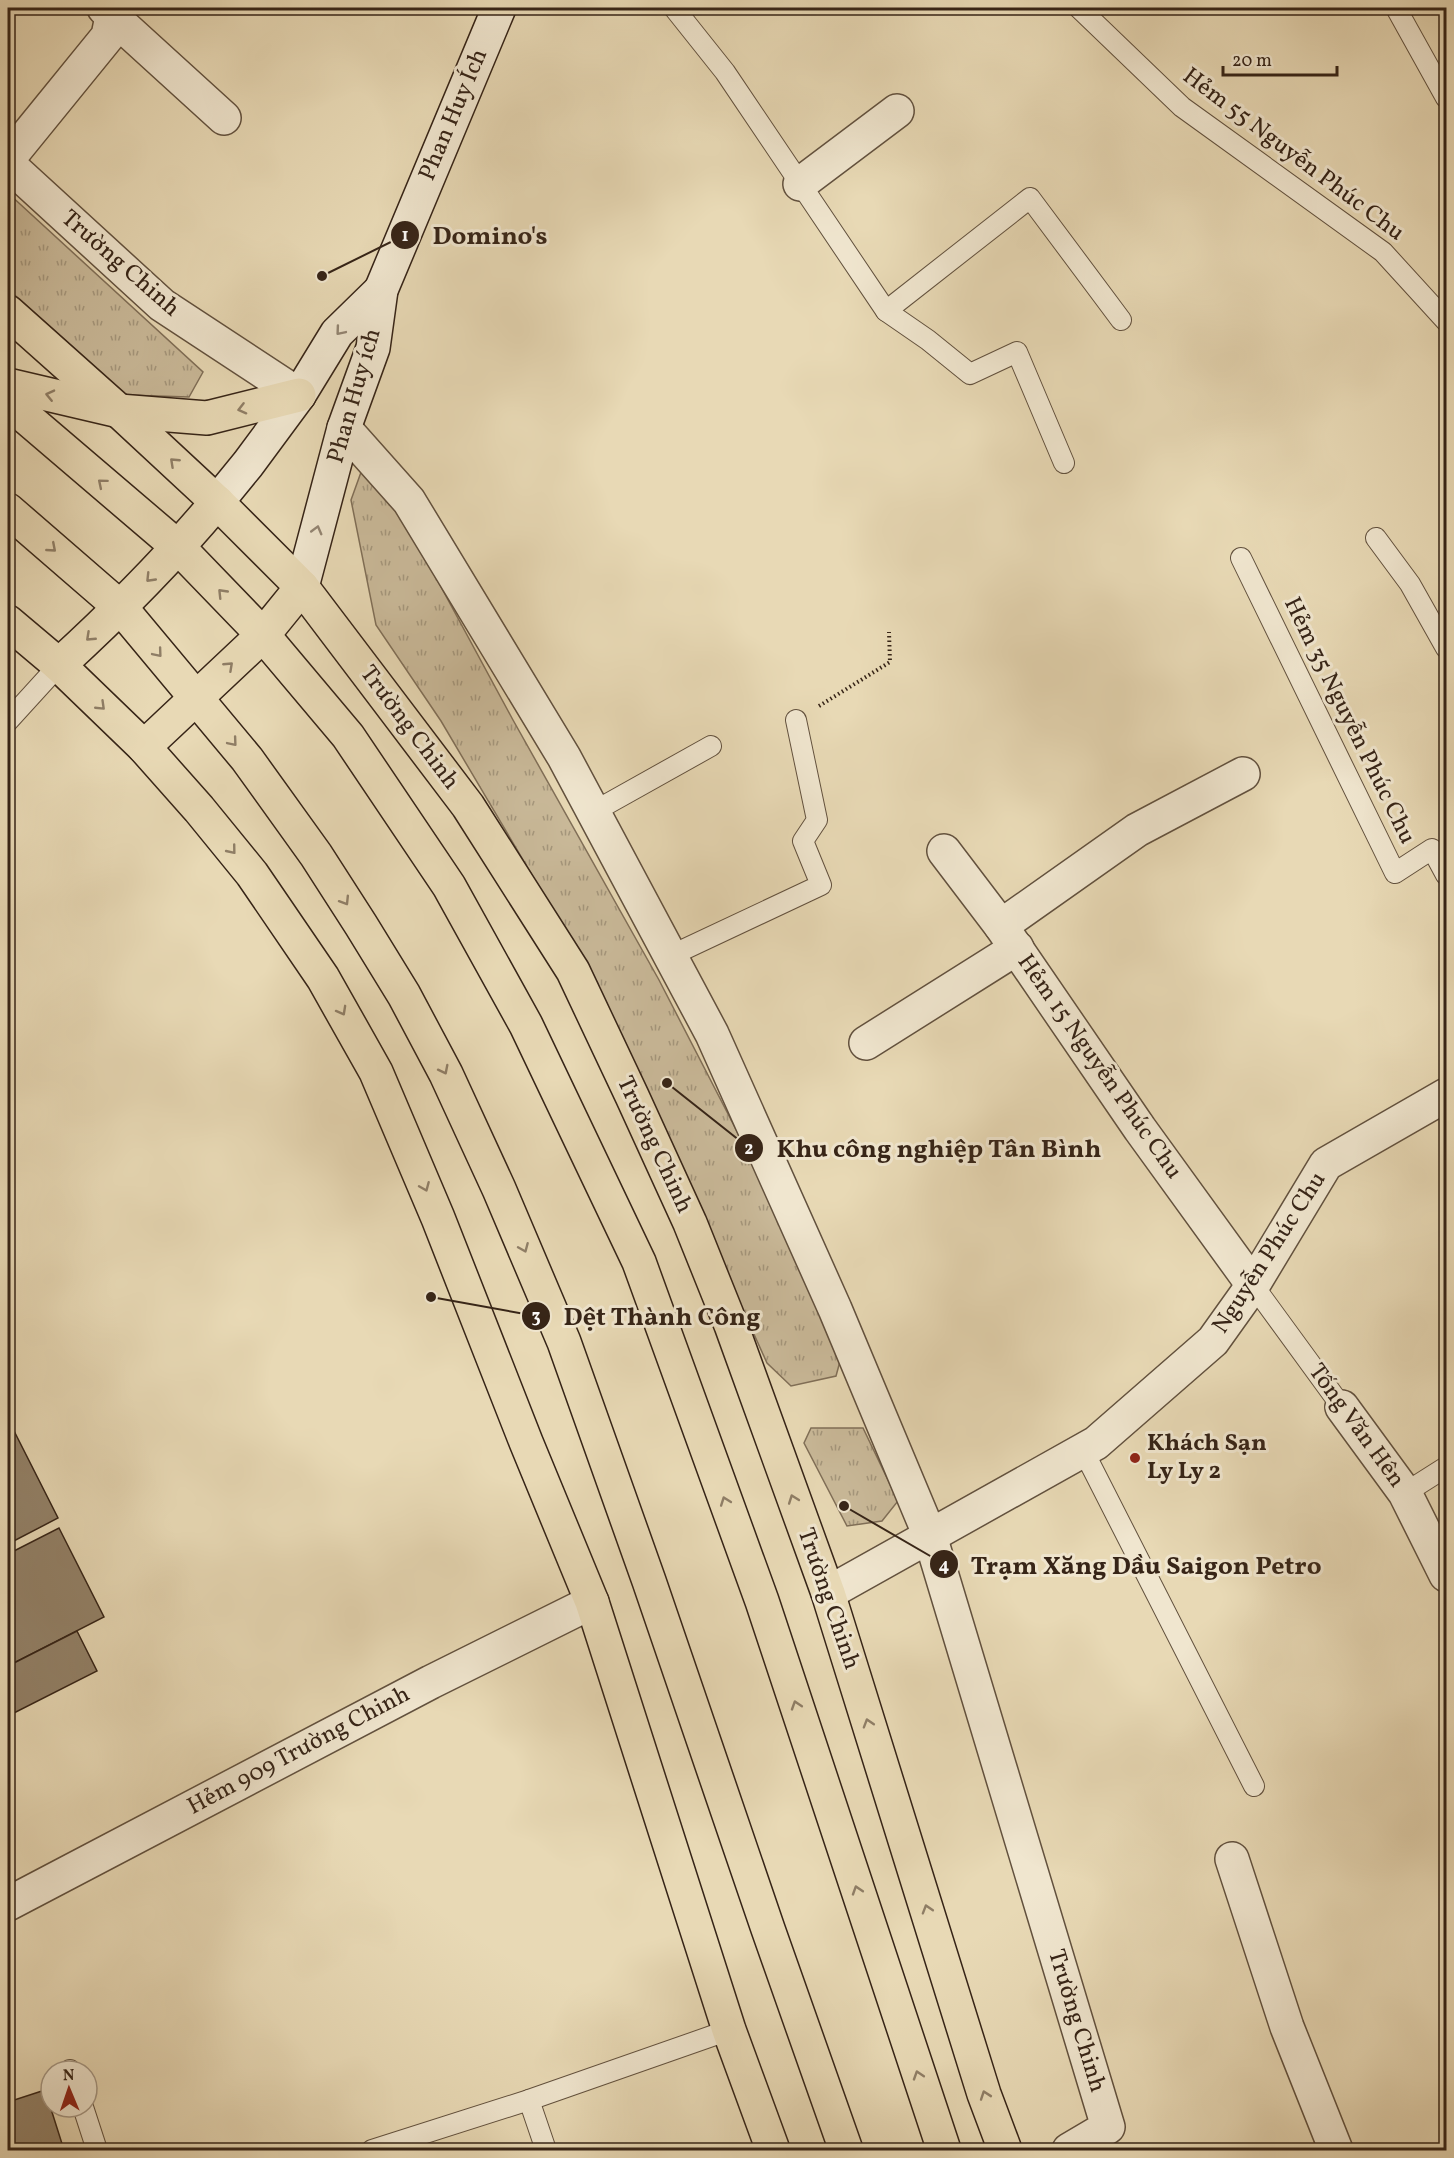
<svg xmlns="http://www.w3.org/2000/svg" width="1454" height="2158" font-family="Vollkorn,serif">
  <style>
    .grass { fill: url(#grass-tufts); stroke: #806f58; stroke-width: 1.5 }
    .building { fill: #938269; stroke: #362417; stroke-width: 1.5 }
    .lines { fill: none; stroke-linecap: round; stroke-linejoin: round }
    .lane-casing { stroke: #62513e; stroke-width: 22 }
    .street-casing { stroke: #62513e; stroke-width: 36 }
    .secondary-casing { stroke: #362417; stroke-width: 36 }
    .primary-casing { stroke: #362417; stroke-width: 36 }
    .path { stroke: #362417; stroke-width: 4; stroke-dasharray: 1.5 3; stroke-linecap: butt }
    .lane { stroke: #f0e6cf; stroke-width: 20 }
    .street { stroke: #f0e6cf; stroke-width: 33 }
    .secondary { stroke: #f0e6cf; stroke-width: 33 }
    .primary { stroke: #e8d9b5; stroke-width: 33 }
    .oneway { stroke: #938573 }
    .oneway2 { stroke: #8f7e66 }
    .poi-dot { fill: #8f2418; stroke: #f0e6cf; stroke-width: 2 }
    .labels { text-anchor: middle; dominant-baseline: central; stroke-width: 6; stroke-linejoin: round; paint-order: stroke }
    .street-label { font-size: 24px; fill: #362417; stroke: #f0e6cf }
    .poi-label { font-size: 24px; font-weight: bold; fill: #362417; stroke: #f0e6cf; text-anchor: start }
    .leader { fill: none; stroke: #362417; stroke-width: 2 }
    .callout-dot { fill: #362417; stroke: #f0e6cf; stroke-width: 2 }
    .mark-label { font-size: 18px; text-anchor: middle; font-weight: bold; fill: #fff }
    .callout-label { font-size: 26px; text-anchor: middle; font-weight: bold; fill: #362417; stroke: #f0e6cf; stroke-width: 6; stroke-linejoin: round; paint-order: stroke }
  </style>
  <defs>
    <pattern id="grass-tufts" width="24" height="20" patternUnits="userSpaceOnUse" patternTransform="scale(1.5)"><rect width="24" height="20" fill="#caba9a"/><path d="M3 7l-1-3M5 7V3M7 7l1-3M15 17l-1-3M17 17v-4M19 17l1-3" fill="none" stroke="#a5977d"/></pattern>
  </defs>
  <rect width="100%" height="100%" fill="#e8d9b5"/>
  <filter id="stains"><feTurbulence type="fractalNoise" baseFrequency=".00333" numOctaves="4"/><feColorMatrix values="0 0 0 0 .2 0 0 0 0 .09 0 0 0 0 .02 0 0 0 .5 -.17"/></filter>
  <radialGradient id="worn" r=".72"><stop offset=".6" stop-color="#630" stop-opacity="0"/><stop offset="1" stop-color="#630" stop-opacity=".3"/></radialGradient>
  <!-- grass -->
  <g class="grass">
    <polygon points="8,193 203,372 189,397 126,395 8,289"/>
    <polygon points="364,464 414,537 513,720 659,980 744,1145 842,1354 836,1376 791,1386 767,1363 591,975 441,721 376,625 351,500"/>
    <polygon points="811,1428 863,1428 898,1501 882,1521 847,1526 804,1443"/>
  </g>
  <!-- building -->
  <g class="building">
    <polygon points="8,1419 58,1518 8,1544"/>
    <polygon points="59,1528 104,1617 8,1666 8,1554"/>
    <polygon points="77,1631 97,1671 8,1716 8,1666"/>
    <polygon points="45,2090 64,2150 8,2150 8,2102"/>
  </g>
  <g class="lines">
    <defs>
      <g id="lane">
        <polyline points="674,8 725,72 886,311 928,340 970,374 1017,352 1064,463"/>
        <polyline points="1079,8 1182,107 1383,252 1446,321"/>
        <polyline points="1396,8 1446,98"/>
        <polyline points="886,311 1030,198 1121,320"/>
        <polyline points="1376,538 1410,584 1446,648"/>
        <polyline points="1241,558 1395,873 1432,849 1446,875"/>
        <polyline points="8,721 59,665"/>
        <polyline points="593,812 711,746"/>
        <polyline points="670,956 821,885 803,841 817,820 796,720"/>
        <polyline points="1253,1285 1342,1407"/>
        <polyline points="1083,1450 1254,1786"/>
        <polyline points="1405,1493 1446,1467"/>
        <polyline points="70,2070 71,2071"/>
        <polyline points="529,2100 546,2150"/>
        <polyline points="83,2107 97,2150"/>
        <polyline points="372,2150 529,2100 729,2030"/>
      </g>
      <g id="street">
        <polyline points="112,16 224,118"/>
        <polyline points="8,159 108,36 112,16 104,8"/>
        <polyline points="8,164 162,305 299,395"/>
        <polyline points="800,184 897,111"/>
        <polyline points="344,428 409,501 564,757 712,1034 835,1309 930,1536 1108,2127 1069,2150"/>
        <polyline points="944,851 1001,926 1140,1129 1253,1285"/>
        <polyline points="1001,926 1137,830 1243,774"/>
        <polyline points="866,1043 1017,948"/>
        <polyline points="1342,1407 1405,1493 1446,1575"/>
        <polyline points="828,1593 1096,1443 1213,1341 1253,1285 1326,1164 1446,1095"/>
        <polyline points="1232,1859 1287,2027 1336,2150"/>
        <polyline points="8,1904 431,1682 592,1602"/>
      </g>
      <g id="secondary">
        <polyline points="217,502 248,464 299,395 337,333 381,290"/>
        <polyline points="302,587 344,428 373,348 381,290 499,8"/>
      </g>
      <g id="primary">
        <polyline points="8,312 119,411 217,502 302,587 468,806 573,971 632,1096 690,1223 731,1325 828,1593 984,2094 1005,2150"/>
        <polyline points="8,385 119,411 207,418 299,395"/>
        <polyline points="8,402 179,548 263,635 348,736 449,886 526,1025 639,1262 762,1601 944,2150"/>
        <polyline points="8,510 121,608 247,759 316,855 361,925 404,995 446,1074 499,1189 564,1342 649,1581 768,1929 846,2150"/>
        <polyline points="8,622 59,665 144,747 199,809 252,874 323,978 376,1072 438,1218 526,1442 592,1602 729,2030 773,2150"/>
        <path d="M 59,665 C 117,612 167,562 217,502"/>
        <polyline points="144,747 263,635 302,587"/>
      </g>
    </defs>
    <!-- lane casing -->
    <use href="#lane" class="lane-casing"/>
    <!-- street casing -->
    <use href="#street" class="street-casing"/>
    <!-- secondary casing -->
    <use href="#secondary" class="secondary-casing"/>
    <!-- primary casing -->
    <use href="#primary" class="primary-casing"/>
    <!-- path -->
    <polyline class="path" points="819,706 890,662 889,632"/>
    <!-- lane -->
    <use href="#lane" class="lane"/>
    <!-- street -->
    <use href="#street" class="street"/>
    <!-- secondary -->
    <use href="#secondary" class="secondary"/>
    <!-- primary -->
    <use href="#primary" class="primary"/>
  </g>
  <!-- one-way arrows -->
  <defs><path id="oneway-chevron" d="M-2-3.5L2.5 0L-2 3.5" fill="none" stroke-width="1.6" stroke-linecap="round" stroke-linejoin="round" transform="scale(1.5)"/></defs>
  <g class="oneway">
    <use href="#oneway-chevron" transform="translate(340 331) rotate(130)"/>
    <use href="#oneway-chevron" transform="translate(317 530) rotate(-75)"/>
  </g>
  <g class="oneway2">
    <use href="#oneway-chevron" transform="translate(50 395) rotate(-167)"/>
    <use href="#oneway-chevron" transform="translate(242 409) rotate(166)"/>
    <use href="#oneway-chevron" transform="translate(174 462) rotate(-137)"/>
    <use href="#oneway-chevron" transform="translate(102 483) rotate(-140)"/>
    <use href="#oneway-chevron" transform="translate(52 548) rotate(41)"/>
    <use href="#oneway-chevron" transform="translate(150 578) rotate(134)"/>
    <use href="#oneway-chevron" transform="translate(222 593) rotate(-134)"/>
    <use href="#oneway-chevron" transform="translate(90 637) rotate(137)"/>
    <use href="#oneway-chevron" transform="translate(158 653) rotate(50)"/>
    <use href="#oneway-chevron" transform="translate(229 666) rotate(-43)"/>
    <use href="#oneway-chevron" transform="translate(101 706) rotate(44)"/>
    <use href="#oneway-chevron" transform="translate(233 742) rotate(50)"/>
    <use href="#oneway-chevron" transform="translate(232 850) rotate(51)"/>
    <use href="#oneway-chevron" transform="translate(345 901) rotate(58)"/>
    <use href="#oneway-chevron" transform="translate(342 1011) rotate(61)"/>
    <use href="#oneway-chevron" transform="translate(444 1070) rotate(63)"/>
    <use href="#oneway-chevron" transform="translate(425 1187) rotate(67)"/>
    <use href="#oneway-chevron" transform="translate(524 1248) rotate(67)"/>
    <use href="#oneway-chevron" transform="translate(793 1499) rotate(-110)"/>
    <use href="#oneway-chevron" transform="translate(725 1501) rotate(-110)"/>
    <use href="#oneway-chevron" transform="translate(796 1705) rotate(-108)"/>
    <use href="#oneway-chevron" transform="translate(868 1723) rotate(-107)"/>
    <use href="#oneway-chevron" transform="translate(857 1890) rotate(-108)"/>
    <use href="#oneway-chevron" transform="translate(927 1909) rotate(-107)"/>
    <use href="#oneway-chevron" transform="translate(918 2075) rotate(-108)"/>
    <use href="#oneway-chevron" transform="translate(985 2095) rotate(-109)"/>
  </g>
  <!-- markers -->
  <circle class="poi-dot" cx="1135" cy="1458" r="6"/>
  <g class="labels">
    <!-- street labels -->
    <g class="street-label">
      <text transform="translate(454 115) rotate(-67)">Phan Huy Ích</text>
      <text transform="translate(1293 155) rotate(37)">Hẻm 55 Nguyễn Phúc Chu</text>
      <text transform="translate(120 264) rotate(41)">Trường Chinh</text>
      <text transform="translate(355 396) rotate(-74)">Phan Huy ích</text>
      <text transform="translate(1349 721) rotate(64)">Hẻm 35 Nguyễn Phúc Chu</text>
      <text transform="translate(409 728) rotate(53)">Trường Chinh</text>
      <text transform="translate(1099 1067) rotate(55)">Hẻm 15 Nguyễn Phúc Chu</text>
      <text transform="translate(654 1145) rotate(65)">Trường Chinh</text>
      <text transform="translate(1270 1253) rotate(-57)">Nguyễn Phúc Chu</text>
      <text transform="translate(1356 1426) rotate(54)">Tống Văn Hên</text>
      <text transform="translate(828 1599) rotate(71)">Trường Chinh</text>
      <text transform="translate(299 1751) rotate(-28)">Hẻm 909 Trường Chinh</text>
      <text transform="translate(1076 2021) rotate(73)">Trường Chinh</text>
    </g>
    <!-- poi labels -->
    <g class="poi-label">
      <text x="1147" y="1444">Khách Sạn<tspan x="1147" dy="28">Ly Ly 2</tspan></text>
    </g>
  </g>
  <!-- callouts -->
  <path class="leader" d="M322 276L405 235M667 1083L749 1148M431 1297L536 1316M844 1506L944 1564"/>
  <g class="callout-dot">
    <circle cx="322" cy="276" r="6"/>
    <circle cx="667" cy="1083" r="6"/>
    <circle cx="431" cy="1297" r="6"/>
    <circle cx="844" cy="1506" r="6"/>
    <circle cx="405" cy="235" r="15"/>
    <circle cx="749" cy="1148" r="15"/>
    <circle cx="536" cy="1316" r="15"/>
    <circle cx="944" cy="1564" r="15"/>
  </g>
  <g class="mark-label">
    <text x="405" y="241">1</text>
    <text x="749" y="1154">2</text>
    <text x="536" y="1322">3</text>
    <text x="944" y="1571">4</text>
  </g>
  <g class="callout-label">
    <text x="490" y="244">Domino's</text>
    <text x="939" y="1157">Khu công nghiệp Tân Bình</text>
    <text x="662" y="1325">Dệt Thành Công</text>
    <text x="1146" y="1574">Trạm Xăng Dầu Saigon Petro</text>
  </g>
  <!-- margin -->
  <rect width="1454" height="2158" fill="none" stroke="#e8d9b5" stroke-width="30"/>
  <rect x="9" y="9" width="1436" height="2140" fill="none" stroke="#362417" stroke-width="3"/>
  <rect x="15" y="15" width="1424" height="2128" fill="none" stroke="#362417" stroke-width="1.5"/>
  <!-- north arrow -->
  <g transform="translate(69 2089) rotate(358)"><circle r="28" fill="#f0e6cf" stroke="#a69885" stroke-width="1.5"/>
  <path d="M0-4.5L10 22L0 15L-10 22Z" fill="#8f2418"/>
  <text y="-9" font-size="16" font-weight="bold" text-anchor="middle" fill="#362417">N</text>
  </g>
  <!-- scale -->
  <path d="M1223 66v9h114v-9" fill="none" stroke="#362417" stroke-width="3"/>
  <text x="1232" y="66" font-size="18" fill="#362417" stroke="#f0e6cf" stroke-width="4.5" paint-order="stroke">20 m</text>
  <rect width="100%" height="100%" filter="url(#stains)"/>
  <rect width="100%" height="100%" fill="url(#worn)"/>
</svg>
